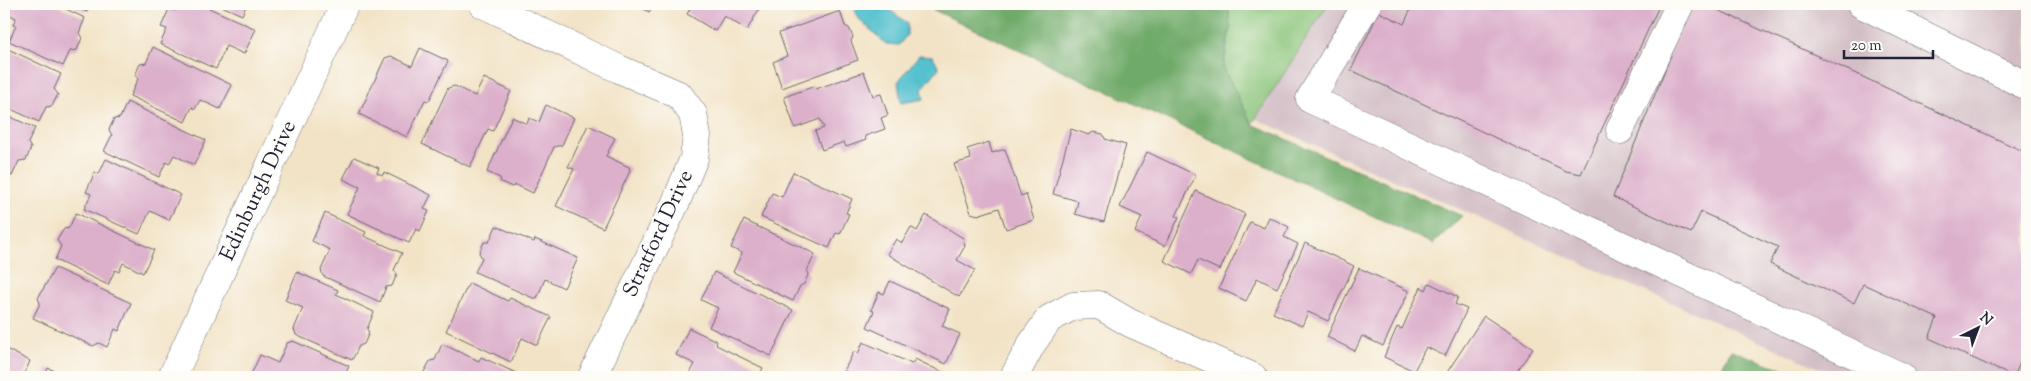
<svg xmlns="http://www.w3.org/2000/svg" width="2031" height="381" font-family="'Sorts Mill Goudy',serif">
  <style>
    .industrial { fill: #d2bdc5 }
    .green { fill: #8ac479; stroke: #56735a }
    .forest { fill: #6faa69; stroke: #486652 }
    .water { fill: #55c1cf; stroke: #3c7285 }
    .building { fill: #dcb0cb }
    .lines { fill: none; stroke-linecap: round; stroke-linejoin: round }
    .minor-casing { stroke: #6b666c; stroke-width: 29 }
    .minor { stroke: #fff; stroke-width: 28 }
    .labels { text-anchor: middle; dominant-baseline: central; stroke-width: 4.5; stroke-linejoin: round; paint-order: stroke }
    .street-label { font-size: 21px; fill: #22223b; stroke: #fdfcf7 }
  </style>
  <rect width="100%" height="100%" fill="#fdfcf7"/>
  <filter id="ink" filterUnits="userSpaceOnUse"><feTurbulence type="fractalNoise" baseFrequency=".02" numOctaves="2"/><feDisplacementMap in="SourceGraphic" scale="10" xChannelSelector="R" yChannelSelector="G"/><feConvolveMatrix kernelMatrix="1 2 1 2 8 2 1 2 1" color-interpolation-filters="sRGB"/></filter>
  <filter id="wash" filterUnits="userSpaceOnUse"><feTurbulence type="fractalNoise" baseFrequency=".0096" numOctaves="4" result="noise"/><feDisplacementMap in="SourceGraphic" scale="20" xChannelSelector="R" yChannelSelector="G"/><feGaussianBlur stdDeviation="1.12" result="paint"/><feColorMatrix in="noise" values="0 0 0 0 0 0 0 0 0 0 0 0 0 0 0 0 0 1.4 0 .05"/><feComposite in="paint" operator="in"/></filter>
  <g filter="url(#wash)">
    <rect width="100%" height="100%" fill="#f2e3c6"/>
    <!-- industrial -->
    <polygon class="industrial" points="1328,4 2027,4 2027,377 1839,377 1256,119"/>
    <!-- green -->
    <polygon class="green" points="1228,4 1328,4 1252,124 1223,67 1230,28"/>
    <!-- forest -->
    <g class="forest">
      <polygon points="921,4 1228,4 1230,28 1223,67 1252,124 1462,216 1433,244"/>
      <polygon points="1731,350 1804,377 1716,377"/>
    </g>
    <!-- water -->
    <g class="water">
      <polygon points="861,4 882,4 907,23 907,35 899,45 886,44 859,19 855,10"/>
      <polygon points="919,55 933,56 939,68 922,89 924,99 901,103 898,82"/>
    </g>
    <g id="blocks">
      <!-- building -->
      <g class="building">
        <polygon points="4,4 55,4 85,18 79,33 82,38 77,50 70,51 63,66 9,41 16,26 13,25 16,18 4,12"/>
        <polygon points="69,4 90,4 87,12"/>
        <polygon points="178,4 200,4 256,29 244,54 226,46 216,69 160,44 167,29 161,27 169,9 175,11"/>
        <polygon points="217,4 247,4 242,15"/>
        <polygon points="635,4 654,4 649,12"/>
        <polygon points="693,4 762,4 747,30 724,16 715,31 687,14"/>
        <polygon points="1413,4 1660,4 1581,174 1566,171 1351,70 1379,12 1404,24"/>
        <polygon points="1692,4 1705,4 2027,153 2027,361 2022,358 2014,377 1929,338 1937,318 1863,284 1854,303 1770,264 1778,247 1701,212 1691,233 1613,197"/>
        <polygon points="840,11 845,26 849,28 853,37 851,41 858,60 782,88 773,62 787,56 779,33"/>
        <polygon points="4,47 61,74 54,89 58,94 52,106 46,107 39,122 4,106"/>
        <polygon points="153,47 232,85 220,109 200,100 195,109 192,107 185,122 130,96 138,79 135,75 140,64 146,63"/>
        <polygon points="420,48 448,61 429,101 425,100 407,137 359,114 385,58 391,56 412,66"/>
        <polygon points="864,72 873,96 881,94 888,115 881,118 885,129 865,136 866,140 846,147 844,142 822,150 815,131 824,128 820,119 795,128 784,97 815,86 816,89"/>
        <polygon points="484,78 511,91 493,131 488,129 470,167 422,144 448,88 455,86 475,96"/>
        <polygon points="127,102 206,140 194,165 174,155 169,164 166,162 159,177 104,151 112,135 109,130 114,119 120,118"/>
        <polygon points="546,105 574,118 562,145 554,147 533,193 516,185 512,187 501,182 500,178 487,172 512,117 527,124 529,118 539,122"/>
        <polygon points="4,114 35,128 28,143 31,148 26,160 19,161 12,176 4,172"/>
        <polygon points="588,125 615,138 606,156 629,167 630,171 603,228 556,206 574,169 568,167"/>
        <polygon points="1071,129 1089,135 1093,132 1103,134 1105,139 1126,145 1104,222 1075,214 1078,201 1053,194"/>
        <polygon points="989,142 992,153 1005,149 1021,196 1026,194 1034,220 1006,229 999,208 978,215 971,213 954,164 971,159 967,149"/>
        <polygon points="1147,152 1196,175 1176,216 1179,217 1165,246 1135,232 1142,217 1120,207"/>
        <polygon points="354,157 379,168 377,173 383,175 384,172 431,195 424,209 429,211 420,231 416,229 409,243 347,214 360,187 343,179"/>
        <polygon points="106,159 181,195 169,220 150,211 139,234 84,209 91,194 86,192 95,172 99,174"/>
        <polygon points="793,172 852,199 846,213 849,214 840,234 836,233 829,248 761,217 772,193 782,197"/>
        <polygon points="1196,191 1245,214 1220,270 1198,260 1191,274 1164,261"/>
        <polygon points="76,213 154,250 143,273 123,263 119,272 115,270 108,285 55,260 61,246 57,240 64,229 69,228"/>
        <polygon points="325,213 366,232 364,236 402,253 394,270 397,274 392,286 386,287 380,302 323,276 321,270 330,250 312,241"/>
        <polygon points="926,215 963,238 965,246 957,260 975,270 959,297 887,254 896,239 902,243 911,227 917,231"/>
        <polygon points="1269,217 1289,227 1284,237 1298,244 1277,288 1257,278 1246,301 1219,288 1250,222 1264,228"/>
        <polygon points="744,220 815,254 807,271 808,275 804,284 800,286 793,301 733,272 742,253 731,248"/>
        <polygon points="496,226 534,242 535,239 578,258 564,288 545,279 537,298 533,298 475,272 482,258 479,253 484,242 489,242"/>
        <polygon points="1305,243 1354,266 1328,321 1308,312 1302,326 1273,313"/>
        <polygon points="55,268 131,303 119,331 115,329 107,347 99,343 93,346 33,318 40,303 38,298"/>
        <polygon points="1359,268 1409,291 1383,346 1362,336 1355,351 1327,337"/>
        <polygon points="297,272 338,290 336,294 374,312 367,329 369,333 364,344 359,346 352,360 296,335 294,329 303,308 285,300"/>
        <polygon points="714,272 793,310 771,356 709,327 718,308 701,300"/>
        <polygon points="890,281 950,309 942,326 960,334 946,364 867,327 874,311 871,310 879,292 884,294"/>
        <polygon points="469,283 508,301 510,298 551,317 537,345 522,338 511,362 446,331"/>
        <polygon points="1429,283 1458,297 1455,304 1467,309 1445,356 1426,347 1414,371 1384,357 1397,327 1402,329 1421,287 1426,290"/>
        <polygon points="1484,316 1533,348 1513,377 1444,377"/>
        <polygon points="689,328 717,341 716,345 763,368 758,377 688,377 695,364 676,355"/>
        <polygon points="293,341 349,366 344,377 250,377 260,355 278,363 287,343"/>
        <polygon points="863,342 912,364 915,359 942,372 939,377 847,377 849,373 844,371 854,351 858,354"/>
        <polygon points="442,344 479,361 481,357 525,377 427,377 424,372 430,361 435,360"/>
        <polygon points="4,348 30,361 23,377 4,377"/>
        <polygon points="48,368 69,377 44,377"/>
      </g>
    </g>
  </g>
  <g filter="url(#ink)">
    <use href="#blocks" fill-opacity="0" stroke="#6b666c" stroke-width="1"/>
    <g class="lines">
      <defs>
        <g id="minor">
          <polyline points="483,4 619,69 679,95 693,114 697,136 694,158 676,202 592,377"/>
          <polyline points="1367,4 1310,99 1902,377"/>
          <polyline points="1861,4 2027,86"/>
          <polyline points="1620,130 1680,4"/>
          <polyline points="172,377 345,4"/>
          <polyline points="1014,377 1031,345 1049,319 1073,306 1099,305 1130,323 1253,377"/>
        </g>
      </defs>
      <!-- minor casing -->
      <use href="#minor" class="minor-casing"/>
      <!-- minor -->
      <use href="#minor" class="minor"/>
    </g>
  </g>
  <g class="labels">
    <!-- street labels -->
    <g class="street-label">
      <text transform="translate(259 191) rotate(-65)">Edinburgh Drive</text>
      <text transform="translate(659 234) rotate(-65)">Stratford Drive</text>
    </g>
  </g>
  <!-- margin -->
  <rect width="2031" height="381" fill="none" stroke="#fdfcf7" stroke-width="20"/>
  <!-- north arrow -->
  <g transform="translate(1978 328) rotate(42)" stroke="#fdfcf7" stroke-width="4" paint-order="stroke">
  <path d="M0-4L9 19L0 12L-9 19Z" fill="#22223b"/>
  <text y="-8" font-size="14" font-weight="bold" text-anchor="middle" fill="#22223b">N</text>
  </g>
  <!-- scale -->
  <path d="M1844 50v8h89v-8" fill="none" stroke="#22223b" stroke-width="2.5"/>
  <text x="1851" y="50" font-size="15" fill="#22223b" stroke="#fdfcf7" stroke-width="4" paint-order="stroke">20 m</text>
</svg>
